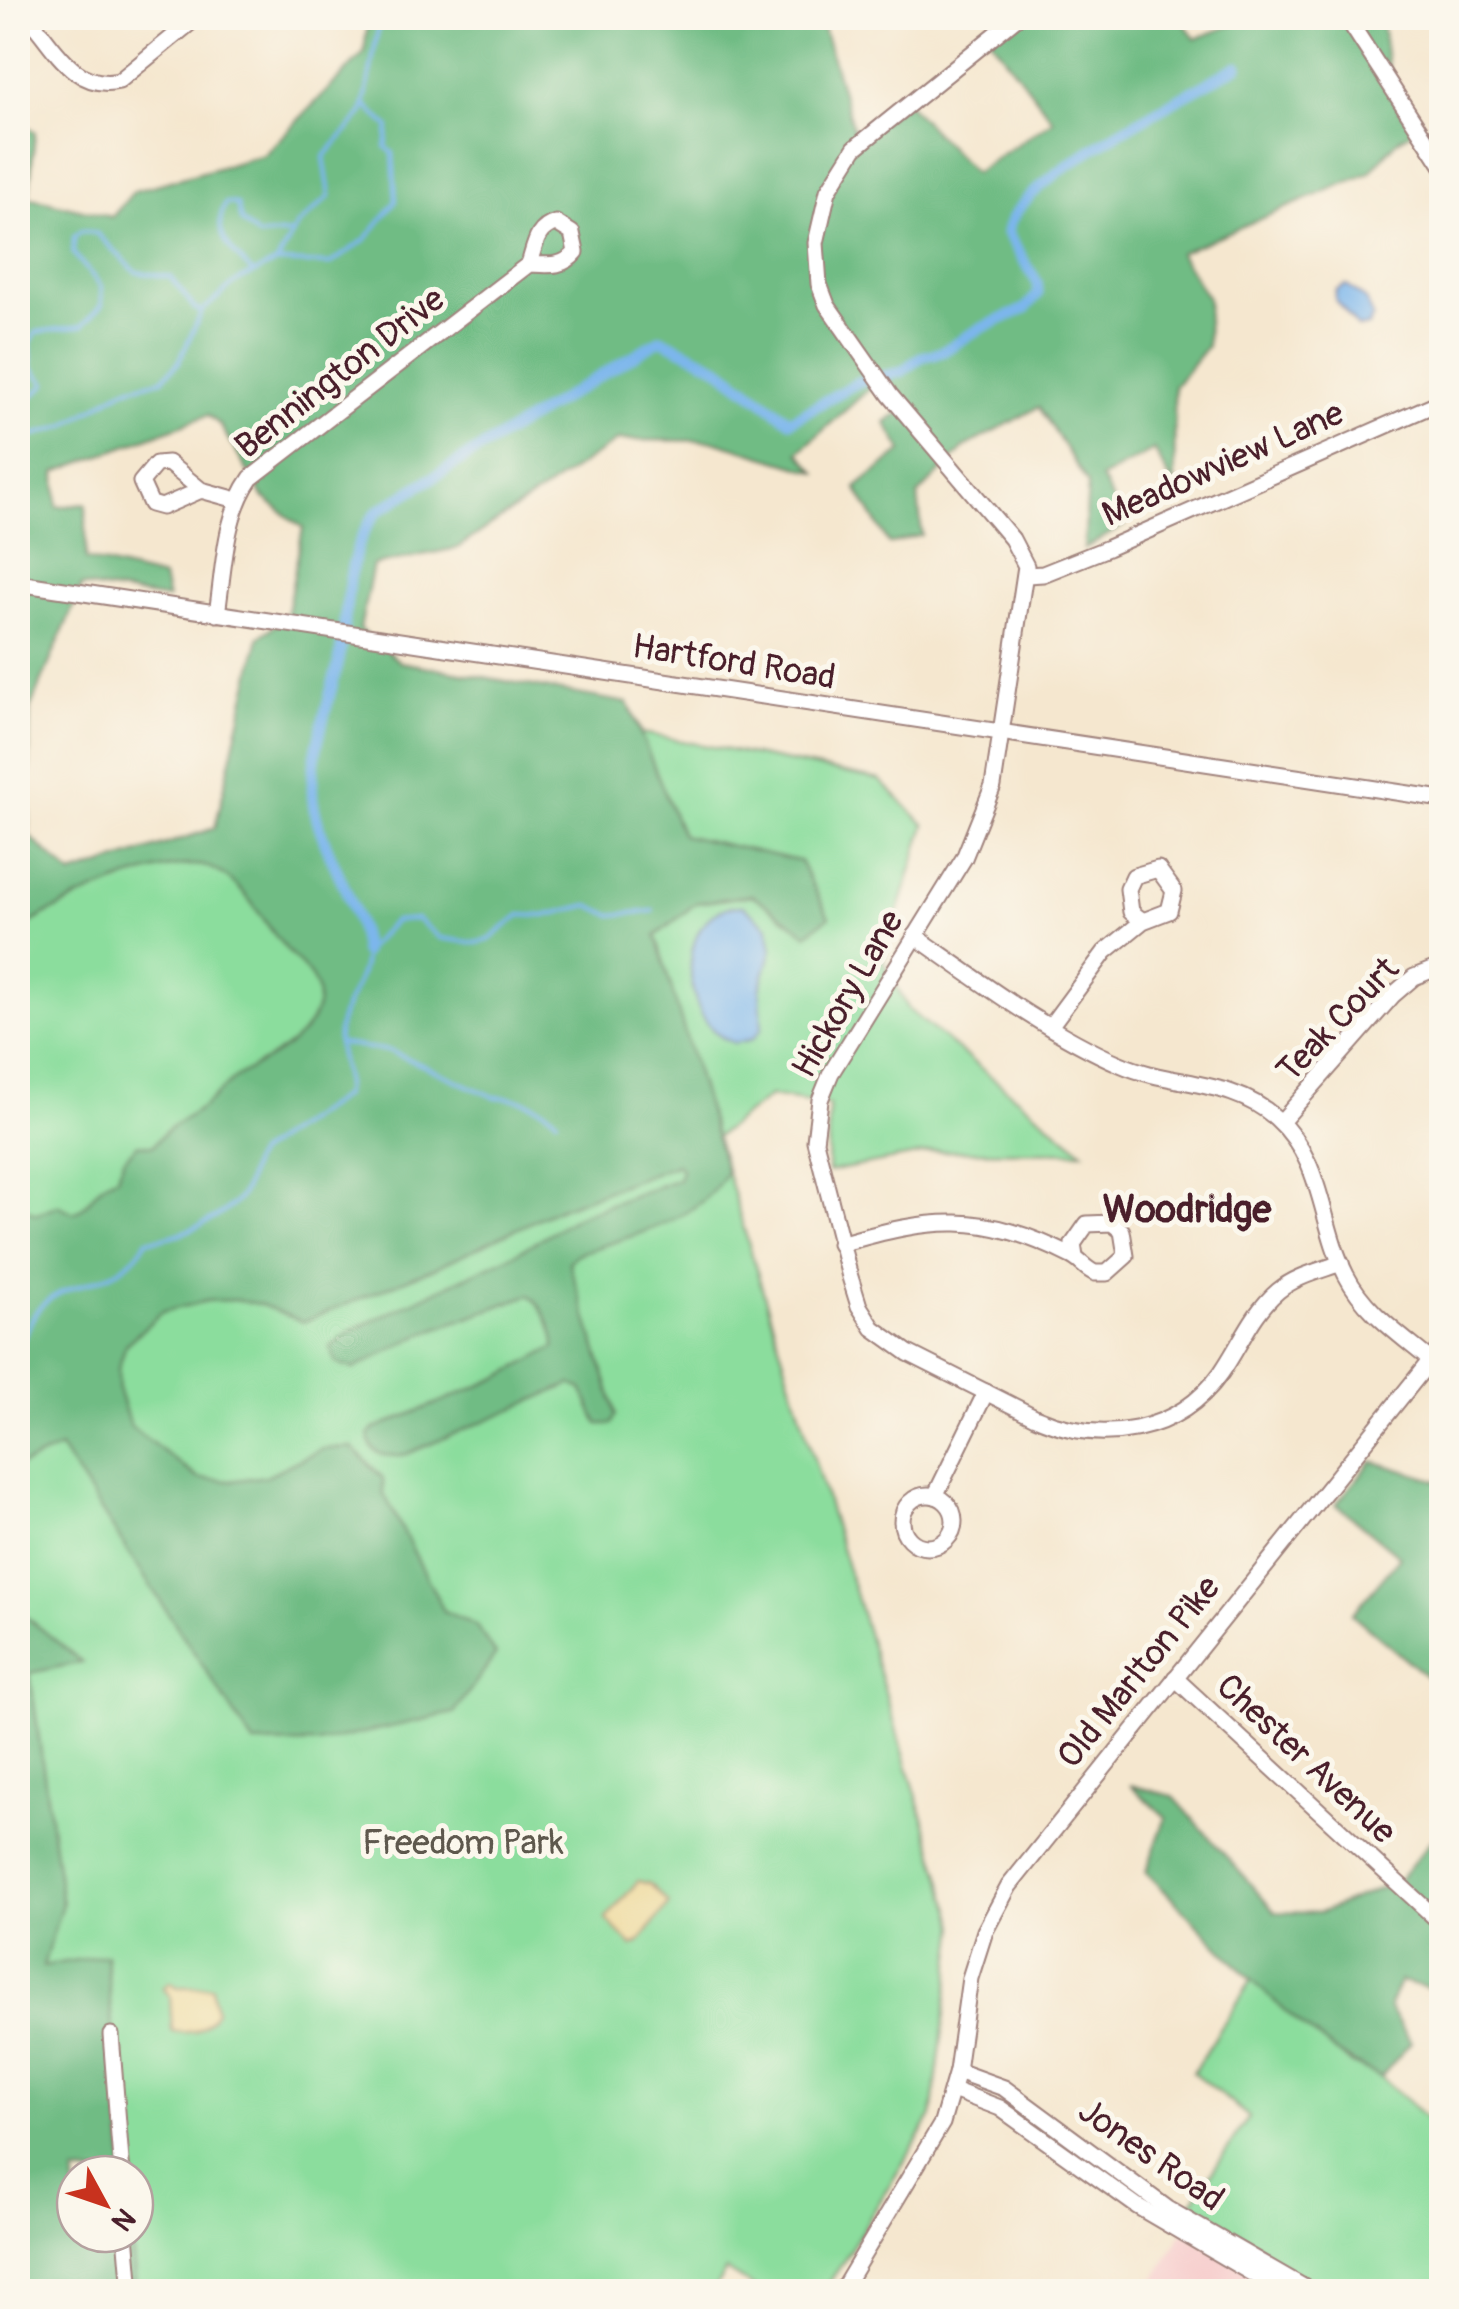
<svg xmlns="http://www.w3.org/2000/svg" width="1459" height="2309" font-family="Pangolin,sans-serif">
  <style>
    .built { fill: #f7d0cf }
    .green { fill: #8bdd9d; stroke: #6a7e64; stroke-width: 2.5; fill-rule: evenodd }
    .forest { fill: #70bc84; stroke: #5d6e58; stroke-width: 2.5; fill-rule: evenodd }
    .sand { fill: #eeda9e; stroke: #9c7c64; stroke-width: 2.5 }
    .water { fill: #7bb6ec; stroke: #626a8c; stroke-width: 2.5 }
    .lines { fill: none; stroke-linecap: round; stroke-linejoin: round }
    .stream { stroke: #7bb6ec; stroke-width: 4 }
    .canal { stroke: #7bb6ec; stroke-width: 11 }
    .minor-casing { stroke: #a0837d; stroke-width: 19 }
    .minor { stroke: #fff; stroke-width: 15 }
    .labels { text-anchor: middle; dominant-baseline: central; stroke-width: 10; stroke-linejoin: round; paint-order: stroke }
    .street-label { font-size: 35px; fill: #4a1f2b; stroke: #fbf7ec }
    .park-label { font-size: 35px; fill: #5e584d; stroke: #fbf7ec }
    .neighbourhood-label { font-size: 38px; font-weight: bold; fill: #4a1f2b; stroke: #fbf7ec }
  </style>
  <rect width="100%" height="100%" fill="#fbf7ec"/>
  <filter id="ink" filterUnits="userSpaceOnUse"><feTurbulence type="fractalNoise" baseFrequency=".01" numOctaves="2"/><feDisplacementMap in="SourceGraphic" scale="20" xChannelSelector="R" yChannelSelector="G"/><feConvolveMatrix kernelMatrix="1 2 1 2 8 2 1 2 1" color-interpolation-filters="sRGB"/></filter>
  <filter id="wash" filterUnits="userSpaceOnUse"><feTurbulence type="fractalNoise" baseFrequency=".0048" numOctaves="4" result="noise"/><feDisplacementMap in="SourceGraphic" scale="40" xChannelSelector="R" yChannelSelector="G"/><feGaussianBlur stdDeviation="2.25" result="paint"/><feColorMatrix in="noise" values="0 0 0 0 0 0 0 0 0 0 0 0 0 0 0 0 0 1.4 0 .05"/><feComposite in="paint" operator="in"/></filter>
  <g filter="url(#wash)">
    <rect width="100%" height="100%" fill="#f5e7cf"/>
    <!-- built -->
    <polygon class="built" points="1182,2232 1284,2292 1148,2292"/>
    <!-- green -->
    <g class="green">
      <path d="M 628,703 L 642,733 L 880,780 L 925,825 L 883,961 L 909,1010 L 1084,1152 L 937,1151 L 828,1172 L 829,1105 L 770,1096 L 716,1137 L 956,1925 L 932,2116 L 825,2291 L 760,2291 L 726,2270 L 712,2292 L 18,2292 L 18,931 C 53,906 175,849 214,869 C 243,883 258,913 277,937 ZM 682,835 L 807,934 L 753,895 L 696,903 ZM 75,2174 L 135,2174 L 135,2234 L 75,2234 Z"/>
      <polygon points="1253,1978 1350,2063 1381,2077 1441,2131 1441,2279 1434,2291 1300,2291 1180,2220 1249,2117 1193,2072"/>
    </g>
    <!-- forest -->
    <g class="forest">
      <path d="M 368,18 L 820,18 L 857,142 L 906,102 L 974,173 L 1053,120 L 990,38 L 1017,18 L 1181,18 L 1195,39 L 1250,18 L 1381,18 L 1392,97 L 1414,130 L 1398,140 L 1369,173 L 1179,253 L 1208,299 L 1207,346 L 1174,387 L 1175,488 L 1154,450 L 1101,478 L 1126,524 L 1084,549 L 1088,484 L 1039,407 L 965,447 L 918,495 L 922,535 L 889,544 L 856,488 L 902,451 L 886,423 L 904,409 L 880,379 L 799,452 L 816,472 L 713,441 L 618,440 L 457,548 L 373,565 L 360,629 L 400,662 L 628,703 L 682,835 L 800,861 L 829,917 L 807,934 L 752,895 L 696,903 L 656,936 L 726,1172 C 701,1222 626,1237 577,1254 L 569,1262 L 611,1396 L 616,1415 L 612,1424 L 598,1424 L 582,1389 L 571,1384 L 407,1454 C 389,1458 369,1457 369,1434 L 374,1429 L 496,1379 L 555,1347 C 556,1332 541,1303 529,1295 L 424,1333 L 354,1369 L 336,1363 L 330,1347 L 352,1330 L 515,1254 L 578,1216 L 678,1179 L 681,1169 L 677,1164 L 558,1209 L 437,1267 L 303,1322 L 259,1304 L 234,1300 L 207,1301 L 162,1312 L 126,1344 L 118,1370 L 119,1392 L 130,1426 L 198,1478 L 230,1481 L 266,1476 L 322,1449 L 352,1447 L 383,1478 L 383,1492 L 444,1611 L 477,1626 L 496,1654 L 454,1713 L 318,1743 L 254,1744 L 60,1448 L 18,1467 L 18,1204 L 36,1214 L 58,1205 L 74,1213 C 92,1206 94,1183 117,1177 L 124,1159 L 138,1144 L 153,1146 C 171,1122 183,1122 205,1105 C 217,1095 227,1083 240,1075 C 266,1059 303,1044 315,1013 C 326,983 303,968 286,949 C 262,922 248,887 215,870 C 176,848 53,906 18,931 L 18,119 L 35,132 L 29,197 L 112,217 L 134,191 L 264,155 L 364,53 ZM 208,415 L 220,425 L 263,497 L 303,528 L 286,617 L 259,637 L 215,828 L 72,875 L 29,836 L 30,709 L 82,586 L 168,599 L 163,578 L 86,559 L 86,504 L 57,507 L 56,472 Z"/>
      <polygon points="1372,1461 1441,1482 1441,1689 1352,1614 1400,1557 1336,1504"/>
      <polygon points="18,1610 82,1662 30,1673 62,1904 43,1966 106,1955 125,2174 75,2174 75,2234 131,2234 136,2291 18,2291"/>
      <path d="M 1130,1785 L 1173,1796 L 1275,1912 L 1320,1913 L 1398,1881 L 1441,1829 L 1441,1991 L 1400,1981 L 1389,2008 L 1411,2042 L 1381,2077 C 1299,2041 1211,1936 1146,1872 L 1166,1817 Z"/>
    </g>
    <!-- sand -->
    <g class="sand">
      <polygon points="638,1881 650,1884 669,1903 639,1943 632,1946 606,1919"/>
      <path d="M 171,1982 L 177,1987 L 212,1987 L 216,2011 C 206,2031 192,2035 172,2031 L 170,1996 L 163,1988 Z"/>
    </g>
    <!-- water -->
    <g class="water">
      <polygon points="1346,285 1365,299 1373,316 1368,326 1358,328 1335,299 1336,290"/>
      <path d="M 744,906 L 768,927 L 772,949 L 760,990 L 762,1028 L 753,1039 L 735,1043 C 676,1026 673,902 744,906 Z"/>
    </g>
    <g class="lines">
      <!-- stream -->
      <g class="stream">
        <polyline points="277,262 330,264 366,239 396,201 393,153 386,147 389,127 366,106"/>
        <path d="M 253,273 C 233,252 209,234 226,203 L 237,204 L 241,221 L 258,236 L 293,233"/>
        <polyline points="18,359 37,332 82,326 102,305 101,286 73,253 74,237 81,231 96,233 136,272 171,277 195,309 202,311"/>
        <polyline points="18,383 34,395 46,384 31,367 30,344"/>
        <polyline points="18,440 65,426 124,389 161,380 179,362 202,311 236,282 277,262 297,226 330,196 324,157 363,113 380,18"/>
        <path d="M 341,1044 L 390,1051 L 494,1097 C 516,1097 539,1104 557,1119"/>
        <path d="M 18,1345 C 29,1334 29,1316 42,1305 C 76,1275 119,1290 147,1240 C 175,1239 230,1218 244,1190 C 251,1176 247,1167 258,1153 L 343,1096 C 350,1073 336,1058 338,1034 C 340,1005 365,982 364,952 L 394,921 L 417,919 L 440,938 L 475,943 L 489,940 L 520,915 L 544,916 L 589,905 L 611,915 L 653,911"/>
      </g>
      <!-- canal -->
      <path class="canal" d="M 364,952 C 358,901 325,857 314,807 C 306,770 328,703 338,665 C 349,616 343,551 378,511 L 661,339 L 716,366 L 790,421 L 858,382 L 901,372 L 921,357 L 942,352 L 979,329 L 1025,309 L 1038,294 L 1037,282 L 1007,233 C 1013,179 1190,94 1238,66"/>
    </g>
  </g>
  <g filter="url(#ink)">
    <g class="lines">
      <defs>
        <g id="minor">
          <path d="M 29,18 C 54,47 75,91 119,81 L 196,18"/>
          <path d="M 1016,18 L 855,148 L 828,191 L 816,243 L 819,284 L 827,305 L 890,395 L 1012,539 L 1026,566 L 993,786 L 964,858 L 831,1073 L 820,1100 L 815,1141 L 850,1277 L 859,1306 L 873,1328 L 908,1353 L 1035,1417 C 1101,1446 1178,1434 1221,1373 C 1240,1346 1252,1313 1278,1291 C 1296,1276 1319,1271 1341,1263"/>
          <polyline points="1347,18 1442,165"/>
          <polyline points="201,490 162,507 151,504 141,482 156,464 168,463 201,490 237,500"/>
          <polyline points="1027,575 1043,574 1108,548 1442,401"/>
          <polyline points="18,583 1442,799"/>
          <path d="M 217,614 C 224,569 224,516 251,478 L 529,264 C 535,246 536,228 556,223 L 572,233 L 576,252 C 563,268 548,265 529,264"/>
          <path d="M 915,936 C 979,981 1048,1033 1120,1064 C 1172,1087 1231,1078 1276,1118 C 1324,1161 1319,1222 1346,1275 C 1365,1312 1399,1334 1430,1360"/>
          <polyline points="1051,1025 1105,952 1143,921 1169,911 1174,891 1158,869 1134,876 1128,889 1131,912 1143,921"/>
          <polyline points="1281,1122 1393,995 1414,977 1442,966"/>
          <path d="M 840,1244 C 932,1217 982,1211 1071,1256 C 1080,1260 1085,1269 1095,1273 L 1107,1273 L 1126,1256 L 1122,1231 L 1112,1223 L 1087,1224 L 1073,1244 L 1075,1257"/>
          <circle cx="928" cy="1521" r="26"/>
          <polyline points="935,1496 986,1392"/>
          <polyline points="1175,1678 1442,1924"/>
          <polyline points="111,2035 122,2174"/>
          <polyline points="957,2071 1004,2088 1168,2209 1312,2292"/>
          <polyline points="953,2090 1000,2108 1137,2206 1284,2292"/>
          <polyline points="126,2234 131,2292"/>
          <polyline points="841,2292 942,2123 957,2071 970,1978 985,1931 1009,1886 1442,1346"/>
        </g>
      </defs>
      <!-- minor casing -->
      <use href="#minor" class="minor-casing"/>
      <!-- minor -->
      <use href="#minor" class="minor"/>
    </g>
  </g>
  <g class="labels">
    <!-- street labels -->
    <g class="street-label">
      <text transform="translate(340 373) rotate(-38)">Bennington Drive</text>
      <text transform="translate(1223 464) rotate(-24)">Meadowview Lane</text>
      <text transform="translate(734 662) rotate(9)">Hartford Road</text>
      <text transform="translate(848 994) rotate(-60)">Hickory Lane</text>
      <text transform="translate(1338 1020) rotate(-46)">Teak Court</text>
      <text transform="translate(1139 1672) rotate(-51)">Old Marlton Pike</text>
      <text transform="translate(1306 1759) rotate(43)">Chester Avenue</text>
      <text transform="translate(1151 2155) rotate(35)">Jones Road</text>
    </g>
    <!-- park labels -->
    <g class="park-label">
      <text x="463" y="1843">Freedom Park</text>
    </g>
    <!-- neighbourhood labels -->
    <g class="neighbourhood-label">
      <text x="1187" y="1210">Woodridge</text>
    </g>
  </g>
  <!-- margin -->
  <rect width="1459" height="2309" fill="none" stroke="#fbf7ec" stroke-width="60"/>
  <!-- north arrow -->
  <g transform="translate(105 2204) rotate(130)"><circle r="48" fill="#fbf7ec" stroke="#b4a19f" stroke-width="2.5"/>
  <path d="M0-8L18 38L0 25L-18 38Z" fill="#c8321e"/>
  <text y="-15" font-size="28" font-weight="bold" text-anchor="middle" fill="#4a1f2b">N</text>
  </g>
</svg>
